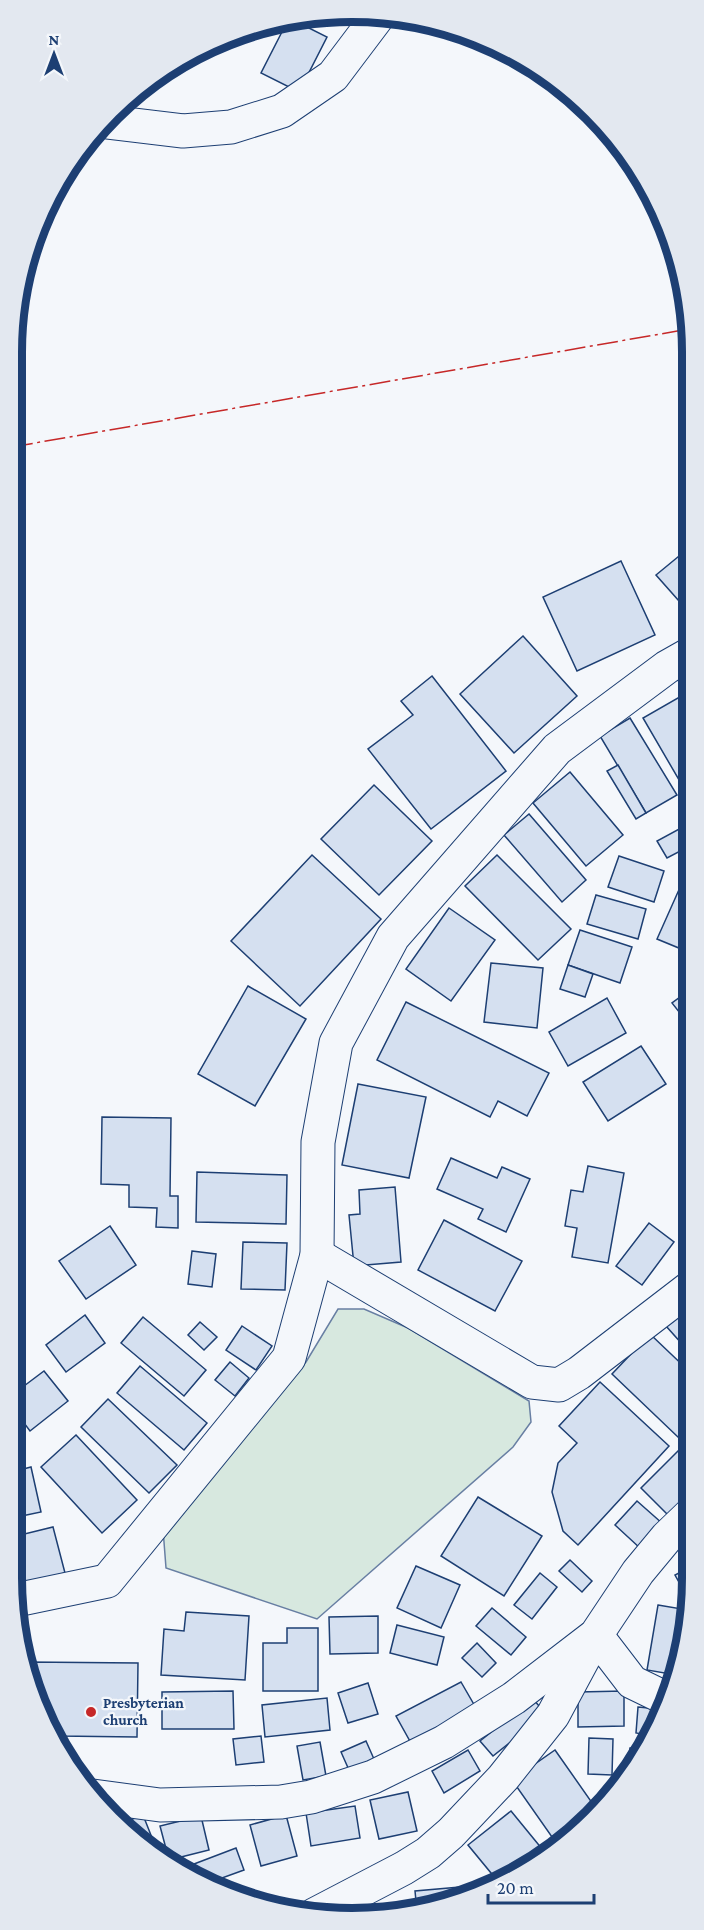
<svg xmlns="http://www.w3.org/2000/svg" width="704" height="1930" font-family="'Crimson Pro',serif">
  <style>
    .green { fill: #d7e8df; stroke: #687fa3; stroke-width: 1.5 }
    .building { fill: #d5e0f0; stroke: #1d3f73; stroke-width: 1.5 }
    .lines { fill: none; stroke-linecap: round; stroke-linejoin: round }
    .minor-casing { stroke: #1d3f73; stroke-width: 35 }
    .highway-casing { stroke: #1d3f73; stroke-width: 35 }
    .minor { stroke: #f4f7fb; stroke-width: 33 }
    .highway { stroke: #f4f7fb; stroke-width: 33 }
    .power { stroke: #c62828; stroke-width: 1.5; stroke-dasharray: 21 4.5 3 4.5; stroke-linecap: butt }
    .poi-dot { fill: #c62828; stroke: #f4f7fb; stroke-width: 2 }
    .labels { text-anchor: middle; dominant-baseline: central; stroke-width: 4.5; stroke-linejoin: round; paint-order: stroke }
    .poi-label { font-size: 15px; font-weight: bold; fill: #1d3f73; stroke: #f4f7fb; text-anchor: start }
    .rim { fill: none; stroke: #1d3f73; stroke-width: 8 }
  </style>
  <rect width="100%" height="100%" fill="#f4f7fb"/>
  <!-- green -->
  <polygon class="green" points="338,1309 364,1309 408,1328 529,1401 531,1422 513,1447 317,1619 166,1568 163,1529 306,1362"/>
  <!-- building -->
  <g class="building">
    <polygon points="293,20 327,37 299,92 261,73 287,22"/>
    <polygon points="690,547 690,608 687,610 656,575"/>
    <polygon points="621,561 655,635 577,671 543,597"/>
    <polygon points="523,636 577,696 514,753 460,694"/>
    <polygon points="432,676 506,771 431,829 368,749 413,715 401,701"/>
    <polygon points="690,691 690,796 689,797 643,718"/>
    <polygon points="630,718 677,795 646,813 600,736"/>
    <polygon points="618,765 646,813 636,819 607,771"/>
    <polygon points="570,772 623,835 586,866 533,803"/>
    <polygon points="374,785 432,841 379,895 321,839"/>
    <polygon points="529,814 586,880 562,902 504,835"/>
    <polygon points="681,828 690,846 667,858 657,841"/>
    <polygon points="312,855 381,919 300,1006 231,941"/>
    <polygon points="497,855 571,929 538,960 465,886"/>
    <polygon points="619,856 664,871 654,902 608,887"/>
    <polygon points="690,865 691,953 657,939"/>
    <polygon points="596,895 646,909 638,939 587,924"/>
    <polygon points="449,908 495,940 451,1001 406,969"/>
    <polygon points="580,930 632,947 620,983 568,965"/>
    <polygon points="491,963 543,968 537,1028 484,1022"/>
    <polygon points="568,965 593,974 585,997 560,989"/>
    <polygon points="248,986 306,1019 255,1106 198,1074"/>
    <polygon points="691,989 691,1027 672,1003"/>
    <polygon points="607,998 626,1033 568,1066 549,1032"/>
    <polygon points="406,1002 549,1073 527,1116 498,1101 490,1117 377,1060"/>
    <polygon points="641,1046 666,1084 608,1121 583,1082"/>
    <polygon points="358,1084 426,1097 409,1178 342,1165"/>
    <polygon points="102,1117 171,1118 170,1196 178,1196 178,1228 156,1227 157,1208 129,1207 129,1185 101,1184"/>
    <polygon points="691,1147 691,1161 686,1159"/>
    <polygon points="451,1158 497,1178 502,1167 530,1179 506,1232 478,1219 483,1209 437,1189"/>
    <polygon points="588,1166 624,1173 608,1263 572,1257 577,1228 565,1226 571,1190 583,1192"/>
    <polygon points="197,1172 287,1175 286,1224 196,1222"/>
    <polygon points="395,1187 401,1262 354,1266 349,1215 360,1214 359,1190"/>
    <polygon points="444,1220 522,1261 495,1311 418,1270"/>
    <polygon points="649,1223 674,1242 642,1285 616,1266"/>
    <polygon points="110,1226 136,1265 86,1299 59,1261"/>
    <polygon points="243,1242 287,1243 285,1290 241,1289"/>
    <polygon points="192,1251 216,1254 212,1287 188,1284"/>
    <polygon points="691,1304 691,1354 666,1326"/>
    <polygon points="85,1315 105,1343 66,1372 46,1345"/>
    <polygon points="143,1317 206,1370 184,1396 121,1343"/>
    <polygon points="200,1322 217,1337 204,1350 188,1335"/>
    <polygon points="242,1326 272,1346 256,1370 226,1350"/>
    <polygon points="650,1334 692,1374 692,1424 679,1438 612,1374"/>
    <polygon points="230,1362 249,1378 235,1396 215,1380"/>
    <polygon points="140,1366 207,1423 184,1450 117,1393"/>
    <polygon points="44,1371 68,1401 30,1431 12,1407 12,1395"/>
    <polygon points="600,1382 669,1446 578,1545 563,1531 552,1492 558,1463 577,1443 559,1426"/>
    <polygon points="108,1399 177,1465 149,1493 81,1427"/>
    <polygon points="76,1435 137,1500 102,1533 41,1467"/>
    <polygon points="681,1448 692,1459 692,1501 673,1520 641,1488"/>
    <polygon points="31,1467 41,1512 12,1518 12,1472"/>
    <polygon points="478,1497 542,1536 504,1596 441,1556"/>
    <polygon points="637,1501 663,1524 641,1549 615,1525"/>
    <polygon points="53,1527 65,1573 13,1586 12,1537"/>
    <polygon points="692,1538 692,1557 682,1547"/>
    <polygon points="570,1560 592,1581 582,1592 559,1571"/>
    <polygon points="416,1566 460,1585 441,1628 397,1608"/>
    <polygon points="692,1566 692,1578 689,1600 675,1575"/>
    <polygon points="540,1573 557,1587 532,1619 514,1605"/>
    <polygon points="658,1605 688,1610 680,1666 676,1675 647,1670"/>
    <polygon points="492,1608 526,1637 511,1655 476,1626"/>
    <polygon points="186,1612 249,1616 245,1680 161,1675 164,1629 184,1631"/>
    <polygon points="378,1616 378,1653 330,1654 329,1617"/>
    <polygon points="397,1625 444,1637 437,1665 390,1653"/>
    <polygon points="287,1628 318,1628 318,1691 263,1691 263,1643 287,1643"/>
    <polygon points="477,1643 496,1663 482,1677 462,1658"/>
    <polygon points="26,1662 138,1663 137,1737 58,1736 30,1688"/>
    <polygon points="461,1682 476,1708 411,1743 396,1716"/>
    <polygon points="368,1683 378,1714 348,1723 338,1693"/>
    <polygon points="233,1691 234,1729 162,1729 162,1692"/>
    <polygon points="624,1691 624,1726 578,1727 578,1692"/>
    <polygon points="327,1698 330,1730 265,1737 262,1705"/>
    <polygon points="533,1699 546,1714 493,1756 480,1741"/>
    <polygon points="638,1707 659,1709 647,1735 636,1733"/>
    <polygon points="261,1736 264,1762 236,1765 233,1739"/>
    <polygon points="589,1738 613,1739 612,1775 588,1774"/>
    <polygon points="366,1741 374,1759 349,1770 341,1752"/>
    <polygon points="320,1742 326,1776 303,1780 297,1746"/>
    <polygon points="630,1748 640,1749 626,1777"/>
    <polygon points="468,1750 480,1771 444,1793 432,1771"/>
    <polygon points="555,1750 595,1807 552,1837 512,1780"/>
    <polygon points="408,1792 417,1831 379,1839 370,1800"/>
    <polygon points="355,1806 360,1838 311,1846 306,1813"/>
    <polygon points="511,1811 547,1855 541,1861 496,1879 468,1845"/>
    <polygon points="143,1815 158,1853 122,1823"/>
    <polygon points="286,1815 297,1856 261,1866 250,1825"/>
    <polygon points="201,1816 209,1850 169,1860 160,1826"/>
    <polygon points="236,1848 244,1870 211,1882 199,1878 194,1864"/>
    <polygon points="483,1885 419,1911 417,1911 415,1891"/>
  </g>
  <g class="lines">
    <defs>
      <g id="minor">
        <polyline points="317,1255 532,1382 559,1385 579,1373 691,1287"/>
        <polyline points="16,1600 107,1581 289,1358 317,1255 318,1142 336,1043 393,937 557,749 667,667 690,654"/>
        <polyline points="93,1796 160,1805 281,1802 311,1797 373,1777 444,1742 514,1698 596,1635 638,1572 667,1537 692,1513"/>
        <polyline points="314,1915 404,1868 428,1853 451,1833 503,1778 553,1715 596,1635 632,1682 665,1698"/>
      </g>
      <polyline id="highway" points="108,122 183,131 231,127 282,111 333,76 376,19"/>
    </defs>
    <!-- minor casing -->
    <use href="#minor" class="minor-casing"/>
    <!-- highway casing -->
    <use href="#highway" class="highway-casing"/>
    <!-- minor -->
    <use href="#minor" class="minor"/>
    <!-- highway -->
    <use href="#highway" class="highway"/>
    <!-- power -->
    <polyline class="power" points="12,447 689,329"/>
  </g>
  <!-- markers -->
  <circle class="poi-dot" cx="91" cy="1712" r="6"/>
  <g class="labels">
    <!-- poi labels -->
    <g class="poi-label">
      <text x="103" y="1703">Presbyterian<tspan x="103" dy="17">church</tspan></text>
    </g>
  </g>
  <!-- crop -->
  <path d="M0 0H704V1930H0ZM352 22H352A330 330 0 0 1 682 352V1578A330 330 0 0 1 352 1908H352A330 330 0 0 1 22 1578V352A330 330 0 0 1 352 22Z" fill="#e3e8f0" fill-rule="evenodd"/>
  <path class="rim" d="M352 22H352A330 330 0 0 1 682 352V1578A330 330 0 0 1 352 1908H352A330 330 0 0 1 22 1578V352A330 330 0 0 1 352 22Z"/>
  <!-- north arrow -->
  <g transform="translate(54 54)" stroke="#f4f7fb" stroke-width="4.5" paint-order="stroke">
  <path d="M0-4.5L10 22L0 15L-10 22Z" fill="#1d3f73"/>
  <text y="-9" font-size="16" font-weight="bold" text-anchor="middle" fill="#1d3f73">N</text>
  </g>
  <!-- scale -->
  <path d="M488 1894v9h106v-9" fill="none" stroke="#1d3f73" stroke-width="3"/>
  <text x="497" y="1894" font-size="18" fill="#1d3f73" stroke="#f4f7fb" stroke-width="4.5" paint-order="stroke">20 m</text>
</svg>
